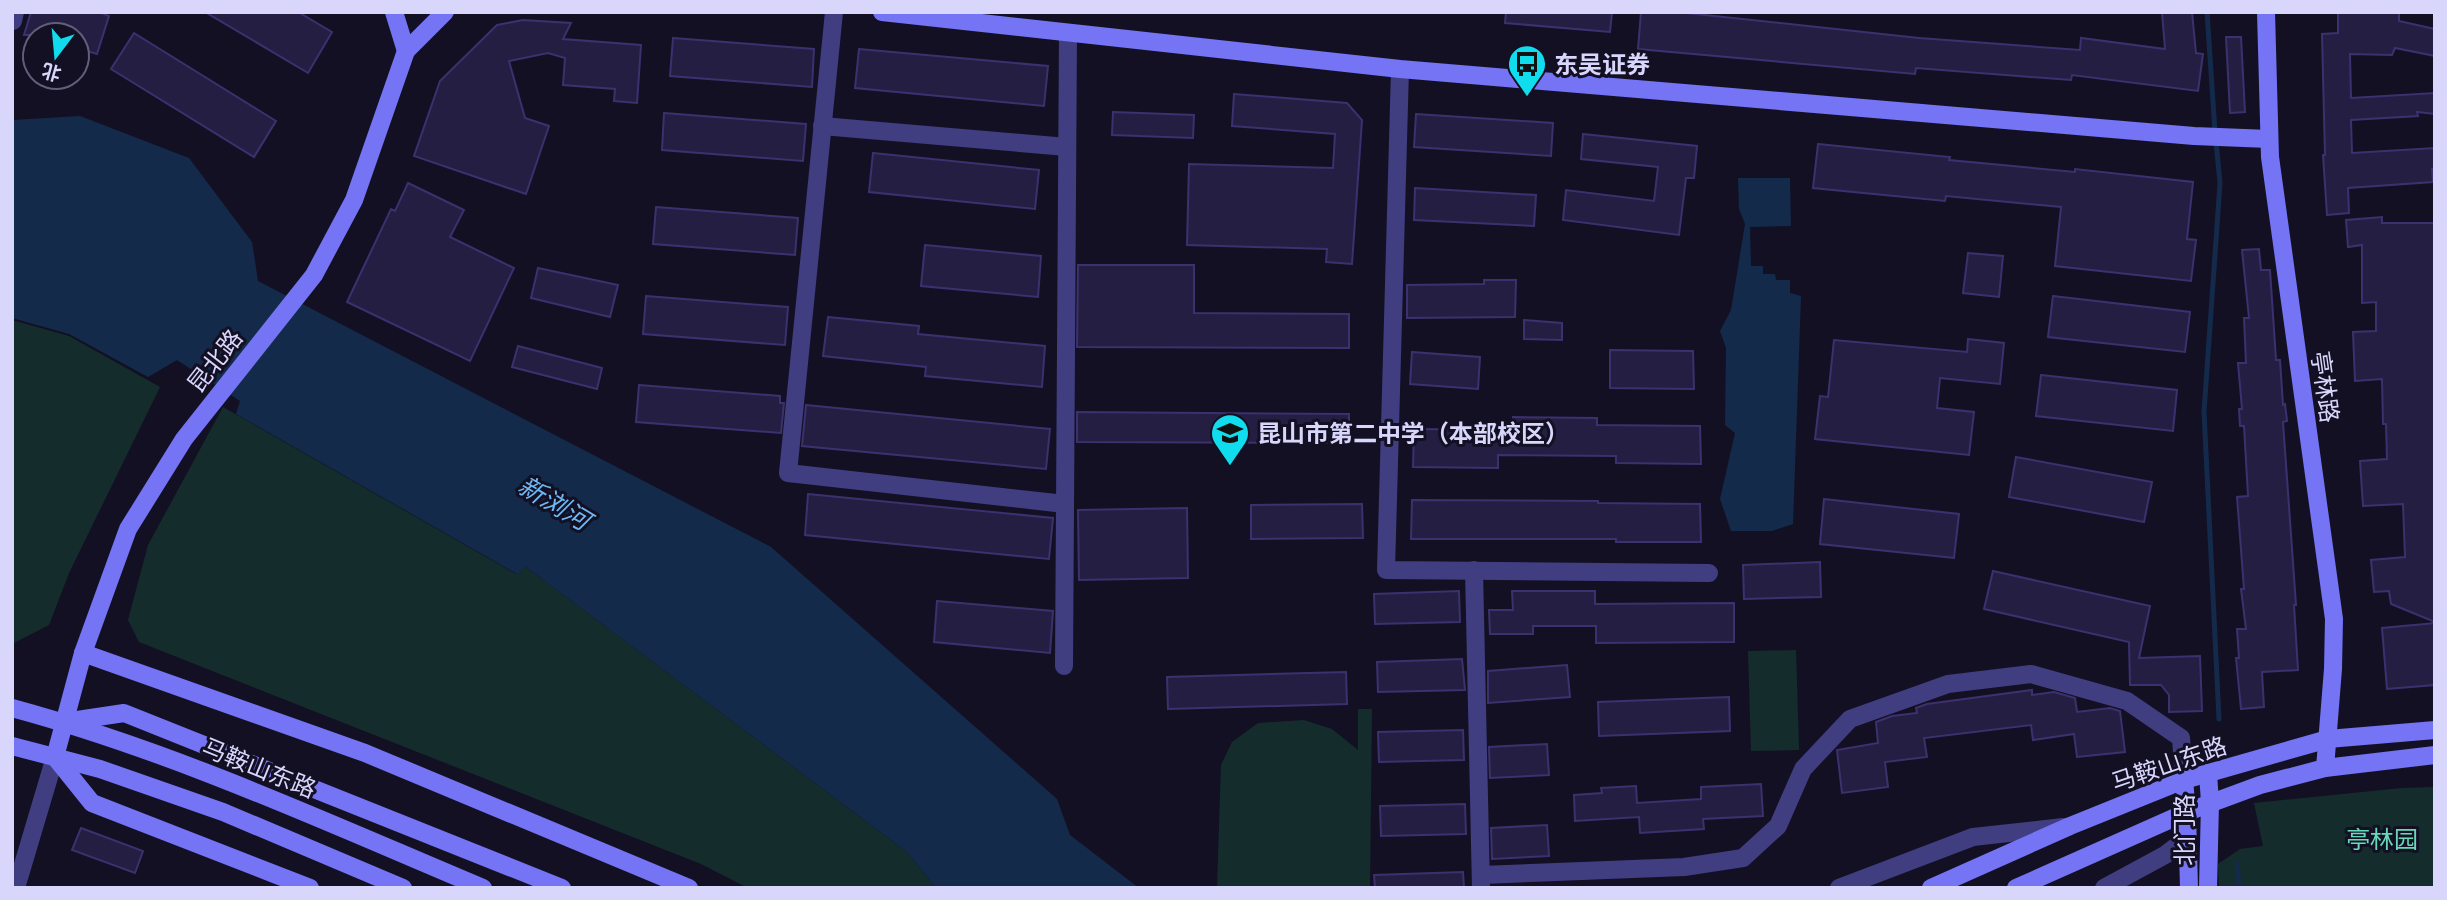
<svg xmlns="http://www.w3.org/2000/svg" width="2447" height="900" font-family="Jost,'Noto Sans SC',sans-serif">
  <style>
    .green { fill: #142d2c }
    .water { fill: #142a4a }
    .lines { fill: none; stroke-linecap: round; stroke-linejoin: round }
    .stream { stroke: #142a4a; stroke-width: 5 }
    .building { fill: #241e43; stroke: #3c316e; stroke-width: 2 }
    .street { stroke: #403e80; stroke-width: 18 }
    .secondary { stroke: #7474f5; stroke-width: 18 }
    .labels { text-anchor: middle; dominant-baseline: central; stroke-width: 6; stroke-linejoin: round; paint-order: stroke }
    .poi-label { font-size: 24px; font-weight: bold; fill: #d9d6fc; stroke: #131024; text-anchor: start }
    .street-label { font-size: 24px; fill: #d9d6fc; stroke: #131024 }
    .park-label { font-size: 24px; fill: #67d8b9; stroke: #131024 }
    .water-label { font-size: 26px; font-style: italic; fill: #6bb8f5; stroke: #131024 }
  </style>
  <rect width="100%" height="100%" fill="#131024"/>
  <!-- green -->
  <g class="green">
    <polygon points="12,320 69,336 160,387 69,573 49,625 12,644"/>
    <polygon points="223,407 516,574 526,567 907,852 936,888 748,888 701,864 139,642 128,620 148,545"/>
    <polygon points="1796,650 1799,750 1751,751 1748,651"/>
    <polygon points="1358,709 1372,709 1370,888 1217,888 1221,765 1232,742 1258,723 1304,720 1332,729 1358,750"/>
    <polygon points="2435,787 2435,888 2219,888 2218,864 2240,849 2263,846 2254,803 2402,788"/>
  </g>
  <!-- water -->
  <g class="water">
    <polygon points="80,116 189,158 252,242 258,281 771,547 1057,799 1070,835 1139,888 936,888 907,852 526,567 517,574 236,414 240,401 177,360 148,377 69,334 12,318 12,120"/>
    <polygon points="1738,178 1790,178 1791,226 1750,227 1751,266 1763,266 1763,274 1775,274 1776,280 1790,280 1790,293 1801,296 1793,524 1772,531 1731,531 1720,499 1735,433 1725,425 1726,348 1720,331 1731,310 1745,224 1739,209"/>
  </g>
  <g class="lines">
    <!-- stream -->
    <g class="stream">
      <polyline points="2207,12 2215,132"/>
      <polyline points="2216,142 2220,183 2204,412 2219,719"/>
      <polyline points="2237,864 2239,888"/>
    </g>
  </g>
  <!-- building -->
  <g class="building">
    <polygon points="31,12 99,12 109,16 97,54 77,48 77,35 24,35"/>
    <polygon points="205,12 298,12 332,32 308,73"/>
    <polygon points="1506,12 1612,12 1610,32 1505,23"/>
    <polygon points="1641,12 1677,12 1919,38 2080,50 2081,38 2165,49 2162,12 2192,12 2196,53 2203,54 2198,91 2072,75 2071,80 1916,68 1915,74 1638,49"/>
    <polygon points="2338,12 2399,12 2399,21 2435,29 2435,56 2395,48 2392,55 2350,54 2351,98 2435,93 2435,114 2417,112 2418,116 2351,120 2352,153 2435,148 2435,168 2432,169 2433,182 2348,188 2349,213 2327,215 2323,155 2325,155 2322,34 2338,33"/>
    <polygon points="523,20 571,23 563,39 641,45 637,103 614,101 615,89 563,85 565,58 548,53 509,61 525,118 549,126 526,194 414,156 440,81 497,25"/>
    <polygon points="134,33 276,121 254,157 111,69"/>
    <polygon points="2226,37 2241,37 2245,112 2230,113"/>
    <polygon points="673,38 814,49 812,87 670,76"/>
    <polygon points="859,49 1048,66 1044,106 855,88"/>
    <polygon points="1234,94 1347,103 1362,120 1352,264 1326,262 1327,249 1187,245 1189,164 1333,168 1335,134 1232,126"/>
    <polygon points="1113,112 1194,115 1193,138 1112,135"/>
    <polygon points="664,113 806,124 803,161 662,150"/>
    <polygon points="1416,114 1553,123 1551,156 1414,147"/>
    <polygon points="1583,134 1697,146 1694,178 1686,178 1679,235 1563,220 1566,190 1654,201 1658,167 1581,159"/>
    <polygon points="1818,144 1950,157 1949,160 2075,172 2075,169 2193,182 2187,239 2196,240 2191,281 2055,266 2061,207 1946,196 1945,201 1813,188"/>
    <polygon points="873,153 1039,170 1035,209 869,192"/>
    <polygon points="408,183 464,210 450,237 514,268 470,361 347,302 391,209 395,211"/>
    <polygon points="1415,188 1536,195 1534,226 1414,220"/>
    <polygon points="656,207 798,218 795,255 653,244"/>
    <polygon points="2382,217 2382,223 2435,223 2435,622 2391,604 2389,591 2374,592 2371,560 2405,557 2403,504 2363,506 2360,461 2387,459 2386,424 2383,424 2382,379 2355,381 2353,332 2376,331 2376,302 2362,303 2362,245 2348,247 2346,220"/>
    <polygon points="925,245 1041,256 1038,297 921,286"/>
    <polygon points="2259,249 2261,270 2270,270 2276,360 2280,360 2283,405 2285,404 2287,421 2283,422 2296,605 2294,605 2298,670 2262,672 2264,707 2241,709 2236,658 2239,658 2237,629 2246,629 2241,589 2244,589 2237,497 2248,496 2244,426 2240,426 2239,409 2242,409 2238,363 2246,363 2244,318 2249,318 2242,250"/>
    <polygon points="1968,253 2003,256 1999,297 1963,293"/>
    <polygon points="1078,265 1194,265 1194,313 1349,314 1349,348 1077,347"/>
    <polygon points="538,268 618,285 610,317 531,298"/>
    <polygon points="1484,280 1516,280 1515,317 1407,318 1407,285 1484,284"/>
    <polygon points="646,296 788,307 785,345 643,334"/>
    <polygon points="2053,296 2190,312 2185,352 2048,337"/>
    <polygon points="828,317 919,326 918,334 1045,346 1042,387 925,376 926,367 823,356"/>
    <polygon points="1524,320 1562,323 1562,340 1524,339"/>
    <polygon points="1968,339 2004,343 2000,384 1940,378 1937,408 1974,412 1969,455 1815,439 1820,396 1828,397 1834,340 1967,352"/>
    <polygon points="518,346 602,368 597,389 512,367"/>
    <polygon points="1610,350 1693,351 1694,389 1610,388"/>
    <polygon points="1412,352 1480,357 1478,389 1410,384"/>
    <polygon points="2041,375 2177,390 2173,431 2036,416"/>
    <polygon points="639,385 780,396 780,403 784,403 781,433 636,422"/>
    <polygon points="806,405 1050,429 1046,469 802,446"/>
    <polygon points="1077,412 1349,414 1349,443 1077,442"/>
    <polygon points="1513,417 1597,418 1597,425 1700,426 1701,464 1616,463 1616,456 1498,455 1498,468 1413,467 1414,429 1513,430"/>
    <polygon points="2016,457 2152,482 2144,522 2009,497"/>
    <polygon points="808,494 1053,518 1049,559 805,535"/>
    <polygon points="1824,499 1959,514 1954,558 1820,544"/>
    <polygon points="1412,500 1598,501 1598,503 1700,504 1701,542 1616,542 1616,539 1411,539"/>
    <polygon points="1362,504 1363,538 1251,539 1251,505"/>
    <polygon points="1187,508 1188,578 1079,580 1078,510"/>
    <polygon points="1820,562 1821,597 1744,599 1743,565"/>
    <polygon points="1993,571 2150,606 2139,658 2200,656 2202,711 2169,712 2169,695 2161,685 2130,685 2129,642 1984,609"/>
    <polygon points="1459,591 1460,622 1375,624 1374,594"/>
    <polygon points="1512,591 1595,591 1595,604 1734,603 1734,642 1596,643 1596,626 1533,626 1533,634 1490,634 1489,610 1513,610"/>
    <polygon points="937,601 1053,611 1050,653 934,642"/>
    <polygon points="2435,623 2435,685 2387,689 2382,628"/>
    <polygon points="1462,659 1465,690 1378,692 1377,662"/>
    <polygon points="1567,665 1570,697 1488,703 1488,671"/>
    <polygon points="1346,672 1347,704 1168,709 1167,677"/>
    <polygon points="2032,690 2032,695 2054,692 2075,698 2077,712 2110,708 2120,711 2125,752 2077,757 2074,734 2033,740 2031,725 1924,738 1927,757 1885,762 1888,787 1842,793 1837,750 1878,743 1876,722 1892,716 1917,713 1916,708 1927,704"/>
    <polygon points="1729,697 1730,731 1599,736 1598,702"/>
    <polygon points="1463,730 1464,760 1379,762 1378,732"/>
    <polygon points="1547,744 1549,775 1490,778 1489,747"/>
    <polygon points="1761,784 1763,816 1703,819 1704,829 1640,833 1639,817 1575,821 1574,795 1602,793 1601,788 1636,786 1637,803 1701,799 1701,787"/>
    <polygon points="1465,804 1466,834 1381,836 1380,806"/>
    <polygon points="1547,825 1549,856 1492,859 1491,828"/>
    <polygon points="81,828 143,851 135,873 72,850"/>
    <polygon points="1463,872 1464,888 1375,888 1374,875"/>
  </g>
  <g class="lines">
    <!-- street -->
    <g class="street">
      <polyline points="834,12 788,473 1065,504"/>
      <polyline points="13,21 15,12"/>
      <polyline points="1400,69 1386,570 1709,573"/>
      <polyline points="822,126 1067,147"/>
      <polyline points="1474,570 1481,888"/>
      <polyline points="1064,666 1068,33"/>
      <polyline points="1481,875 1684,867 1743,858 1778,826 1803,769 1850,719 1948,684 2031,674 2127,701 2181,738 2184,780"/>
      <polyline points="16,888 55,757"/>
      <polyline points="1839,888 1973,837 2063,827"/>
      <polyline points="2104,888 2165,855 2186,839"/>
    </g>
    <!-- secondary -->
    <g class="secondary">
      <polyline points="394,12 406,51"/>
      <polyline points="882,12 1400,69 2194,136 2269,139"/>
      <polyline points="2266,12 2270,157 2334,619 2333,669 2325,768"/>
      <polyline points="83,653 365,753 689,888"/>
      <path d="M 12,708 C 175,752 328,823 483,888"/>
      <polyline points="64,722 124,713 562,888"/>
      <polyline points="12,746 100,769 223,812 403,888"/>
      <polyline points="55,757 83,653 128,529 184,439 314,275 354,200 406,51 445,12"/>
      <polyline points="55,757 92,803 310,888"/>
      <polyline points="2208,773 2210,803 2208,888"/>
      <polyline points="2184,780 2187,812 2189,888"/>
      <polyline points="1931,888 2070,826 2184,780 2328,739 2435,730"/>
      <polyline points="2016,888 2187,812 2260,785 2325,768 2435,755"/>
    </g>
  </g>
  <!-- icons -->
  <defs>
    <symbol id="bus-pin" viewBox="-11 -11 22 30"><path d="M0 17L-7.5 6A9.5 9.5 0 1 1 7.5 6Z" fill="#10dcee" stroke="#131024"/><path d="M-5-6H5V4H4V6H2V4H-2V6H-4V4H-5ZM-3.5-4V0h7V-4ZM-3.5 1.2v1.5H-2V1.2ZM2 1.2v1.5H3.5V1.2Z" fill="#111"/></symbol>
    <symbol id="school-pin" viewBox="-11 -11 22 30"><path d="M0 17L-7.5 6A9.5 9.5 0 1 1 7.5 6Z" fill="#10dcee" stroke="#131024"/><path d="M0-5L7-2L0 1L-7-2ZM-4 1L0 2.5L4 1V4Q0 6-4 4Z" fill="#111"/></symbol>
  </defs>
  <g fill-rule="evenodd">
    <use href="#bus-pin" x="1505" y="42" width="44" height="60"/>
    <use href="#school-pin" x="1208" y="411" width="44" height="60"/>
  </g>
  <g class="labels">
    <!-- poi labels -->
    <g class="poi-label">
      <text x="1554" y="64">东吴证券</text>
      <text x="1257" y="433">昆山市第二中学（本部校区）</text>
    </g>
    <!-- street labels -->
    <g class="street-label">
      <text transform="translate(215 361) rotate(-52)">昆北路</text>
      <text transform="translate(2325 387) rotate(82)">亭林路</text>
      <text transform="translate(2169 764) rotate(-19)">马鞍山东路</text>
      <text transform="translate(259 768) rotate(22)">马鞍山东路</text>
      <text transform="translate(2184 830) rotate(-90)">北门路</text>
    </g>
    <!-- park labels -->
    <g class="park-label">
      <text x="2382" y="839">亭林园</text>
    </g>
    <!-- water labels -->
    <g class="water-label">
      <text transform="translate(554 503) rotate(31)">新浏河</text>
    </g>
  </g>
  <!-- border -->
  <rect width="2447" height="900" fill="none" stroke="#d9d6fc" stroke-width="28"/>
  <!-- north arrow -->
  <g transform="translate(56 56) rotate(196)"><circle r="33" fill="#131024" stroke="#625f7a" stroke-width="2"/>
  <path d="M0-5L12 26L0 18L-12 26Z" fill="#10dcee"/>
  <text y="-10" font-size="19" font-weight="bold" text-anchor="middle" fill="#d9d6fc">北</text>
  </g>
</svg>
